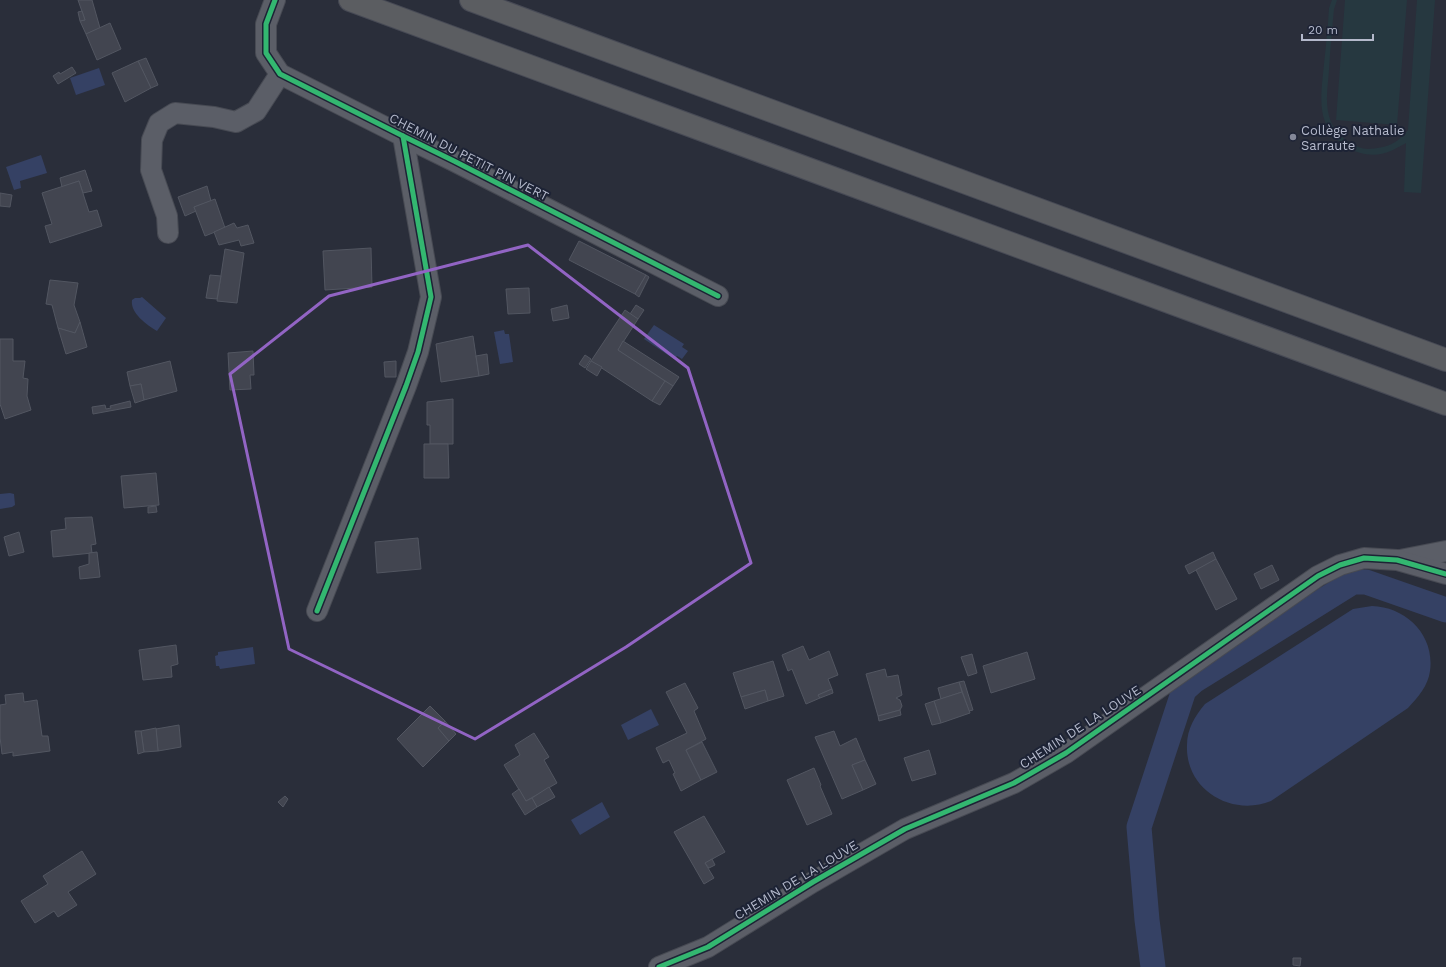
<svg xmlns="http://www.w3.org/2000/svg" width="1446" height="967" font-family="'Work Sans',sans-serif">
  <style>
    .green { fill: #263840 }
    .water { fill: #354164 }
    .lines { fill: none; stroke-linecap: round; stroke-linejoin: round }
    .canal { stroke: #354164; stroke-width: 25 }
    .building { fill: #424550; stroke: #525661 }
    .street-casing { stroke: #474a53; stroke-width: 22 }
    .highway-casing { stroke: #474a55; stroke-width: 24 }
    .street { stroke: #5b5e67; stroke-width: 20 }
    .highway { stroke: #5b5d61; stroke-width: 22 }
    .cycleway-casing { stroke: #1d2335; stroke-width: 8 }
    .cycleway { stroke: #33b770; stroke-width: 5 }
    .marked { fill: none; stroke: #9264c4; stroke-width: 3; stroke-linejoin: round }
    .poi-dot { fill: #848898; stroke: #1d2335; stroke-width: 1.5 }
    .labels { text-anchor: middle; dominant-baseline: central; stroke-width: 4; stroke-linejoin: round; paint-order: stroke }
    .poi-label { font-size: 13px; fill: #b4b9cb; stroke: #1d2335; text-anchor: start }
    .street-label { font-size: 13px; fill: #b4b9cb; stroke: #1d2335 }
  </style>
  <rect width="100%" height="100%" fill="#2a2e3a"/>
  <!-- green -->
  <g class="green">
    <path d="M 1332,0 L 1337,0 L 1334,9 C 1332,30 1330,50 1329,70 C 1328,85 1325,101 1329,116 C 1332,128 1340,137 1351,143 C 1356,146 1362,149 1368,149 C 1386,148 1397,144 1408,130 L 1417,0 L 1435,0 L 1421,193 L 1404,192 L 1406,143 C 1402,145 1397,148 1393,150 C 1379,157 1362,156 1349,148 C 1314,128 1321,97 1324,64 C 1326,45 1328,27 1329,8 Z"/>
    <polygon points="1345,0 1407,0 1397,125 1336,120"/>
  </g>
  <!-- water -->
  <g class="water">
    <polygon points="99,68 105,85 76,95 70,78"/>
    <polygon points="41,155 47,173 20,181 21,188 14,190 6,167"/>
    <path d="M 142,297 L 166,318 L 157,331 C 147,325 130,313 132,300 L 135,298 L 140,298 Z"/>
    <polygon points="654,325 684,344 682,347 688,351 682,359 677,356 674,359 644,339"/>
    <polygon points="504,330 505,334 509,334 513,362 500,364 494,332"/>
    <polygon points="10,493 14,494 15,505 12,507 0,509 0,494"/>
    <path d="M 1372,606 C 1406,607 1435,635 1430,671 C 1428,686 1418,697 1408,708 L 1271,801 C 1232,817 1185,790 1187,745 C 1187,729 1195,716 1205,704 L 1353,609 Z"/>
    <polygon points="253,647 255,664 220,669 219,666 216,666 215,656 218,655 218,652"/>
    <polygon points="651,709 659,725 628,740 621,725"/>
    <polygon points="602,802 610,817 580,835 571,820"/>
  </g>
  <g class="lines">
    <!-- canal -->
    <polyline class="canal" points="1153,967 1147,920 1139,827 1184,690 1194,681 1353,582 1366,582 1446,610"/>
  </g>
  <!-- building -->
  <g class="building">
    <polygon points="78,0 92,0 100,28 86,34 80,21 85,20"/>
    <polygon points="82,11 85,20 80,21 78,12"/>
    <polygon points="110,23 121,49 97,60 86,34"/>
    <polygon points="146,58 158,85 151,88 138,61"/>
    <polygon points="138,61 151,88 125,102 112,73"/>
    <polygon points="72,67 76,73 58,84 53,76 59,72 60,74"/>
    <polygon points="85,170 92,191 83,193 79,181 62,187 60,178"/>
    <polygon points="79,181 89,212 97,210 102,226 50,243 45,226 52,224 42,193"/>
    <polygon points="207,186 211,201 194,207 196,211 185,216 178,197"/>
    <polygon points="0,193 12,195 10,207 0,206"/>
    <polygon points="215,199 225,228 205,236 194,207"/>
    <polygon points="234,223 237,228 248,225 254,243 241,246 239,240 219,245 214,232"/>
    <polygon points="579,241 646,275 635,294 569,260"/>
    <polygon points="371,248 372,287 325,290 323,251"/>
    <polygon points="225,249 244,253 237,303 217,301"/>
    <polygon points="210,275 221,276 217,299 206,298"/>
    <polygon points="646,275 649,277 639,297 635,294"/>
    <polygon points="50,280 78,283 74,305 80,322 75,333 58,328 52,305 46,304"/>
    <polygon points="529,288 530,313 508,314 506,289"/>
    <polygon points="567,305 569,318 553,321 551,309"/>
    <polygon points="636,305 644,310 638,319 630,314"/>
    <polygon points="625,310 638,319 618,350 665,381 652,401 591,361"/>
    <polygon points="80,322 87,347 66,354 58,328 75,333"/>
    <polygon points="473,336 479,376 441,382 436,344"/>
    <polygon points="0,339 13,339 13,361 25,361 23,378 28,379 27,396 31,410 5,419 0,404"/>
    <polygon points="623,341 679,377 673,386 618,350"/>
    <polygon points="253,351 254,375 250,375 251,389 230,390 228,353"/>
    <polygon points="487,354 489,374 479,376 476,356"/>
    <polygon points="585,355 591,359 585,368 579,364"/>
    <polygon points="170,361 177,391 144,400 141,384 130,386 127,372"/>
    <polygon points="396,361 396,377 385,377 384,362"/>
    <polygon points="591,361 602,367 597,376 586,369"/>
    <polygon points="665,381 673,386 660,405 652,401"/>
    <polygon points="141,384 144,400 135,403 130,386"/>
    <polygon points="453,399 453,444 430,444 430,425 427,425 427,402"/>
    <polygon points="130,401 131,407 93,414 92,407 105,405 106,409 111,408 110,406"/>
    <polygon points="424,444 448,444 449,478 424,478"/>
    <polygon points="156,473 159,505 124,508 121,476"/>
    <polygon points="156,506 157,512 148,513 148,507"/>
    <polygon points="92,517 96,544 91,545 92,553 53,557 51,531 66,529 65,518"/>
    <polygon points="19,532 24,552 9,556 4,537"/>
    <polygon points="418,538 421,569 377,573 375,542"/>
    <polygon points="97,552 100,577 80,579 79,567 89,564 89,553"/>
    <polygon points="1213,552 1216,559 1189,574 1185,566"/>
    <polygon points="1216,559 1237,599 1216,610 1196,570"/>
    <polygon points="1272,565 1279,580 1261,589 1254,574"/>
    <polygon points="176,645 178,664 171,666 172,677 143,680 139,650"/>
    <polygon points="803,646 809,660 829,651 838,675 828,679 832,689 818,695 820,698 806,704 792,669 788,671 782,655"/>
    <polygon points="1027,652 1035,679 991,693 983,666"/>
    <polygon points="972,654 977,673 968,676 961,657"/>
    <polygon points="773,661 784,696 768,701 765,690 741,697 733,673"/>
    <polygon points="885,669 887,677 898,675 902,695 896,698 900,700 902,706 900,710 878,716 866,674"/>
    <polygon points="964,681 973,710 969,711 959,682"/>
    <polygon points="959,682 962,692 941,699 938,688"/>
    <polygon points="685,683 698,708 694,711 706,739 686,750 701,780 681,791 673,774 675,773 669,760 663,763 656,748 687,733 666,692"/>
    <polygon points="832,689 833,693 820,698 818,695"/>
    <polygon points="765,690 768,701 745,709 741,697"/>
    <polygon points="962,692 970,713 941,723 934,701"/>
    <polygon points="23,693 24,702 37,700 42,736 48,736 50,751 13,756 13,752 2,754 0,737 0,705 6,704 5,695"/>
    <polygon points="934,701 941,723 932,725 925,704"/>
    <polygon points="430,706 445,721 438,728 449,741 423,767 397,739"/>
    <polygon points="900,710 901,715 879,721 878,716"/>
    <polygon points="445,721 456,734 449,741 438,728"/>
    <polygon points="179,725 181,747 158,751 156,729"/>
    <polygon points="156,728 158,751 144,752 141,731"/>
    <polygon points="135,731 141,731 144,752 138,754"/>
    <polygon points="834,731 840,746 856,738 865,760 852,765 863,790 842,799 815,737"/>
    <polygon points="534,733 549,757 544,760 557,783 526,801 504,765 520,755 515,745"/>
    <polygon points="702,742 717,772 701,780 686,750"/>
    <polygon points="929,750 936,774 912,781 904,758"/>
    <polygon points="865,760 876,784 863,790 852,765"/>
    <polygon points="814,768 821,785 820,786 832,814 807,825 787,780"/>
    <polygon points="549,787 555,797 537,807 532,798"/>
    <polygon points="519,789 526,801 532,798 537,807 525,815 512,794"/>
    <polygon points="285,796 288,799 283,807 278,802"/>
    <polygon points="704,816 725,852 705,863 714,878 704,884 674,832"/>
    <polygon points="82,851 96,874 68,892 77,905 58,917 54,911 35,923 21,901 48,884 43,876"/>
    <polygon points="712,859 715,865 709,868 705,863"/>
    <polygon points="1293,958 1301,958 1300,966 1293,965"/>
  </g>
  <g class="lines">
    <defs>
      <g id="street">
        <polyline points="275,0 266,24 266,53 280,74 403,136 454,161 718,296"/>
        <polyline points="168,233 167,216 151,170 152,140 159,123 175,113 214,117 236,122 256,111 280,74"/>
        <polyline points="1400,560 1446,551"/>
        <polyline points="317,611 406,386 418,352 431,297 403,136"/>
        <polyline points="659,967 708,947 813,882 905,829 1014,783 1066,753 1318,576 1340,565 1364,558 1397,560 1446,574"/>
      </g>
      <g id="highway">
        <polyline points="350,0 1446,404"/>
        <polyline points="471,0 1446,360"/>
      </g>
    </defs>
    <!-- street casing -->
    <use href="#street" class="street-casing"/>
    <!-- highway casing -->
    <use href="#highway" class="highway-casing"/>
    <!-- street -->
    <use href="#street" class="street"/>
    <!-- highway -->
    <use href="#highway" class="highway"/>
    <defs>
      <g id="cycleway">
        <polyline points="275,0 266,24 266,53 280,74 403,136 454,161 718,296"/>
        <polyline points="317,611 406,386 418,352 431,297 403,136"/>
        <polyline points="659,967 708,947 813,882 905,829 1014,783 1066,753 1318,576 1340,565 1364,558 1397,560 1446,574"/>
      </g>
    </defs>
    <!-- cycleway casing -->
    <use href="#cycleway" class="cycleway-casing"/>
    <!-- cycleway -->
    <use href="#cycleway" class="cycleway"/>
  </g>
  <!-- marked area -->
  <path class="marked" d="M 528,245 L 688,368 L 751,563 L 626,647 L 475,739 L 289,649 L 230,374 L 329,296 Z"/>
  <!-- markers -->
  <circle class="poi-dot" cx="1293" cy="137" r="4"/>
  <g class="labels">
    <!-- poi labels -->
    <g class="poi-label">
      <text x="1301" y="130">Collège Nathalie<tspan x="1301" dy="15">Sarraute</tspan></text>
    </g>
    <!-- street labels -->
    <g class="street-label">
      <text transform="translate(469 157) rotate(27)">CHEMIN DU PETIT PIN VERT</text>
      <text transform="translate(1080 727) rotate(-33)">CHEMIN DE LA LOUVE</text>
      <text transform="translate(796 880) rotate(-31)">CHEMIN DE LA LOUVE</text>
    </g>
  </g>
  <!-- scale -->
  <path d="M1302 34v6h71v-6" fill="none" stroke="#b4b9cb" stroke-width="2"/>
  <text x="1308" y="34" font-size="12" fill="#b4b9cb" stroke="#1d2335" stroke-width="3" paint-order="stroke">20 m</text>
</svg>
